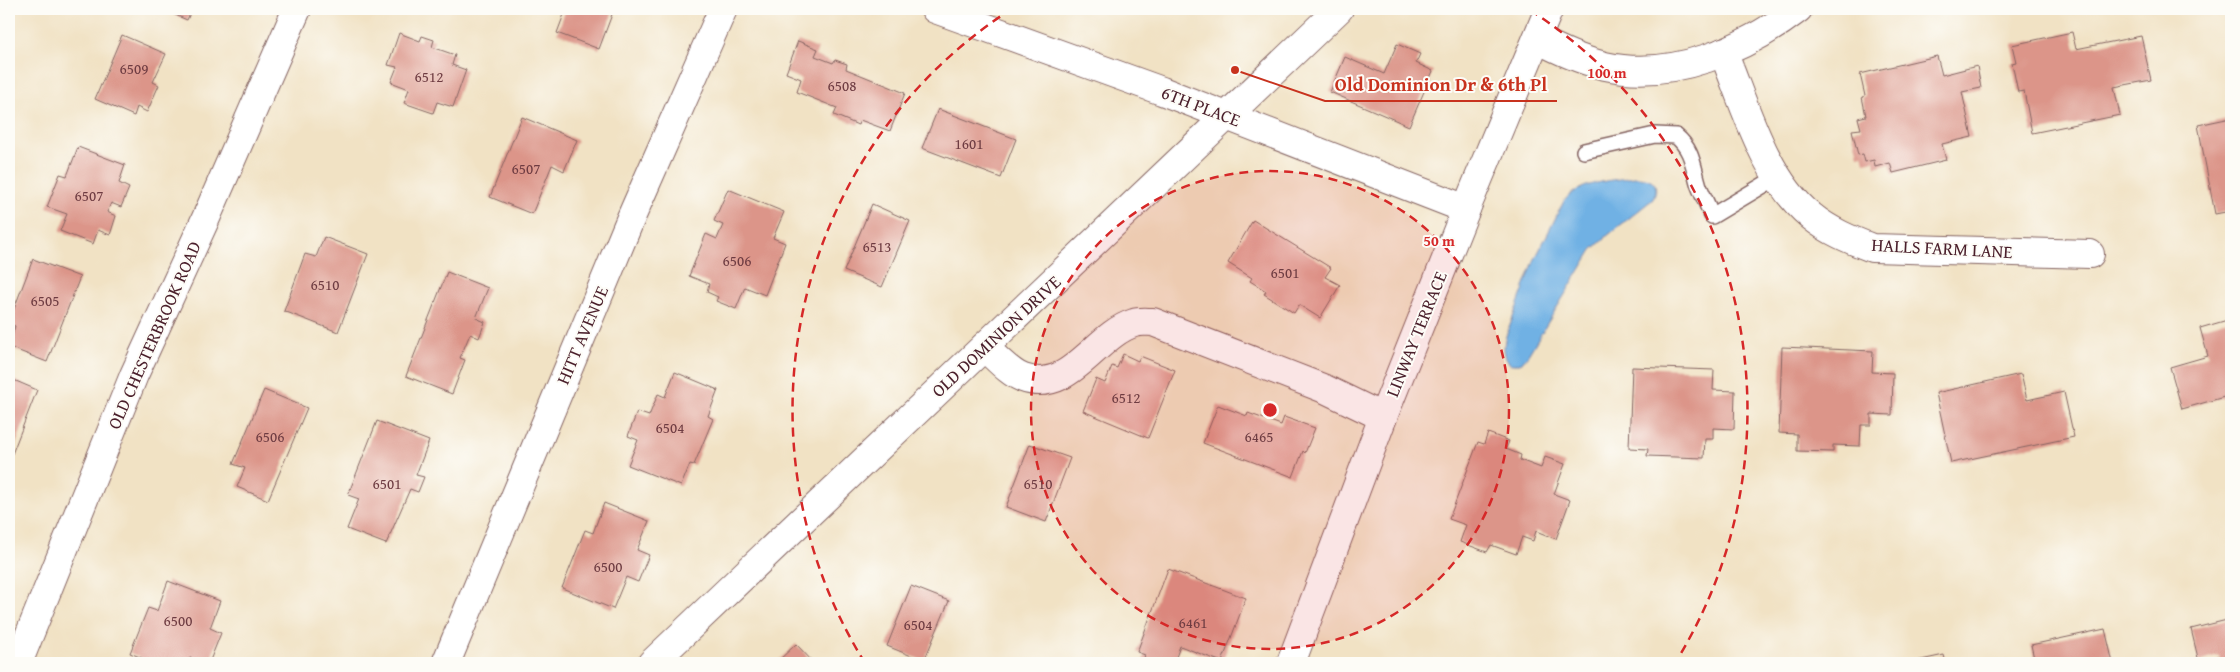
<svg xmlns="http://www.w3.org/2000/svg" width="2240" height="672" font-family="'Gentium Book Plus',serif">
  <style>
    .water { fill: #70b1e4; stroke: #5d6888 }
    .building { fill: #dc9589 }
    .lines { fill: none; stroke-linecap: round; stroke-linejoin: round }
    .service-casing { stroke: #846361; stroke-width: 18 }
    .minor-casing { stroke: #846361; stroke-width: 30 }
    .tertiary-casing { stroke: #846361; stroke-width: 30 }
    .primary-casing { stroke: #846361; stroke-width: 30 }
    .service { stroke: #fff; stroke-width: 15 }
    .minor { stroke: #fff; stroke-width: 28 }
    .tertiary { stroke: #fff; stroke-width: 28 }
    .primary { stroke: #fff; stroke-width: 28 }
    .ring { fill: none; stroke: #d62828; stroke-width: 2.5; stroke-dasharray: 9 6 }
    .labels { text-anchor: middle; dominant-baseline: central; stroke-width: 4; stroke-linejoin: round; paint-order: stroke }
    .number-label { font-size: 15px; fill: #6e3c42 }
    .street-label { font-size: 18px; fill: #4a1f2b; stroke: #fdfcf7 }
    .centre { fill: #d62828; stroke: #fdfcf7; stroke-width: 2.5 }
    .ring-label { font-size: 15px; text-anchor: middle; font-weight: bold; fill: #d62828; stroke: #fdfcf7; stroke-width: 4; stroke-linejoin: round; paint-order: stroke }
    .leader { fill: none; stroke: #c8321e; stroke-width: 2 }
    .callout-dot { fill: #c8321e; stroke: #fdfcf7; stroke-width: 2 }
    .callout-label { font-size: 19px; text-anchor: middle; font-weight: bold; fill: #c8321e; stroke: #fdfcf7; stroke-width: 4; stroke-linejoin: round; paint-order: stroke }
  </style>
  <rect width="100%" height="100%" fill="#fdfcf7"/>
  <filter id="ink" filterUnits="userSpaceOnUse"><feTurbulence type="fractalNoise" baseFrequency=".02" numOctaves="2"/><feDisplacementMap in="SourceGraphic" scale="10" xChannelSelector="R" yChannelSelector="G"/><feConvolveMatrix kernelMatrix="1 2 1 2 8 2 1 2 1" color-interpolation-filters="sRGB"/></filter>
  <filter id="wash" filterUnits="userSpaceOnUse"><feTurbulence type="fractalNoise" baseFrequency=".0096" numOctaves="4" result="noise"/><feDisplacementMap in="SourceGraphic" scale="20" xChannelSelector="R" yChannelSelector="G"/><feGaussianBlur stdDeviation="1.12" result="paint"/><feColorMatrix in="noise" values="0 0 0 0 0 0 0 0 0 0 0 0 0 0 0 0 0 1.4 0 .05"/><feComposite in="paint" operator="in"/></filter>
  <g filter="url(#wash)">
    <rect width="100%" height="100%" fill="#f1e2c4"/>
    <!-- water -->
    <path class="water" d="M 1634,177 C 1650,177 1661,181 1653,199 L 1607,236 L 1592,250 L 1528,355 L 1520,364 L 1510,364 C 1503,355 1503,347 1506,336 L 1534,261 L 1564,201 C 1581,181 1610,181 1634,177 Z"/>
    <g id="blocks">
      <!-- building -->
      <g class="building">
        <polygon points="161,9 192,9 187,20"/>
        <polygon points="566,9 614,9 599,49 557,33"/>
        <polygon points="2072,32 2076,49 2141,36 2151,80 2114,87 2120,115 2032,133 2024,91 2018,92 2012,63 2016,62 2012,45"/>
        <polygon points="399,33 420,41 422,36 434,40 432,47 455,55 452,65 466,70 453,107 437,102 433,113 404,103 409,89 391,82 397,67 388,65"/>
        <polygon points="122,35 166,54 153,82 159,85 147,112 137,107 134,116 95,99"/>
        <polygon points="798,41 818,49 815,56 833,63 835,60 847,64 846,69 905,93 890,131 860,120 858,125 834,115 837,108 797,92 801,79 786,73"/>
        <polygon points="1397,44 1420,54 1416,63 1433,71 1409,126 1330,92 1345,57 1384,74"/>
        <polygon points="1937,56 1942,75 1977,66 1981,88 1962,92 1972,137 1942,144 1946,160 1893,173 1890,163 1875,167 1874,160 1865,162 1863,154 1858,155 1852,130 1861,129 1858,118 1866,116 1862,97 1865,96 1860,74"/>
        <polygon points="938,109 1016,139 1001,178 922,148"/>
        <polygon points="522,117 577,140 564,171 552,165 532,214 490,197"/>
        <polygon points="2231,118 2231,211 2215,214 2198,125"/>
        <polygon points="78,147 125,165 119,183 129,188 121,207 111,203 107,212 116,216 110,235 98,230 93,244 60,231 67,214 47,207 60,174 67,176"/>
        <polygon points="728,189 784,212 773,238 785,243 765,295 745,287 736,309 716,301 718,297 707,292 709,284 689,276 706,234 717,239 723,225 714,221"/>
        <polygon points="872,204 910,221 882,287 844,271"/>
        <polygon points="1253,220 1331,268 1325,277 1340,285 1320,318 1299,305 1294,313 1264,294 1266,291 1250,281 1252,278 1228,263"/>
        <polygon points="324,237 368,254 338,332 284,311 305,254 316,257"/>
        <polygon points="33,259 80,277 47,362 9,347 15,326 9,324 9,322"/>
        <polygon points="447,272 488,288 476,318 485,322 479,338 470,334 460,358 465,360 452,394 406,376"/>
        <polygon points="2231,319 2231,395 2182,409 2170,367 2208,356 2200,328"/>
        <polygon points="1782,347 1873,351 1872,372 1893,373 1892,415 1871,414 1871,425 1861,425 1860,446 1833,445 1833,452 1797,451 1797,434 1779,433"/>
        <polygon points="1123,354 1138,361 1140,356 1175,370 1148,438 1083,411 1096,379 1105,383 1112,366 1117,368"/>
        <polygon points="1632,367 1714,370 1713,390 1735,391 1734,429 1713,428 1713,439 1705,439 1704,458 1647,456 1648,449 1629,448"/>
        <polygon points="675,372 718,390 708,416 713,419 694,465 690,464 681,486 628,465 638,440 628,436 637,412 649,416 658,394 665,397"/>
        <polygon points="2021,374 2027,400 2064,392 2074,437 1951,463 1936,393"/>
        <polygon points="9,378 37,390 12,454 9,453"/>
        <polygon points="264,390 307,408 268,500 237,487 245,468 233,464"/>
        <polygon points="1218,405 1247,416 1248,413 1281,425 1284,417 1315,428 1305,453 1303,451 1293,477 1203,443"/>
        <polygon points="377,421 429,441 416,475 424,477 418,492 410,489 386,544 347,529 359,499 348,495"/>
        <polygon points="1488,433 1509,441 1506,449 1521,455 1520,460 1541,468 1545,457 1565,464 1554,494 1570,500 1556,539 1536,531 1533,541 1522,537 1516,554 1491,545 1487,552 1460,542 1466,525 1449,519 1478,442 1484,444"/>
        <polygon points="1030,444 1070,458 1046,522 1006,507"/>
        <polygon points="604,503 649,521 637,550 649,555 638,582 626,577 613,609 562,588 585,530 593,533"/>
        <polygon points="1168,569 1246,598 1222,662 1180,646 1174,663 1142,663 1145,655 1137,652"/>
        <polygon points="168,581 220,601 210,628 221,633 209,663 190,658 188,663 140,663 142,658 130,653 148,608 157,611"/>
        <polygon points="911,586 949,601 924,661 887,646"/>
        <polygon points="2231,619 2231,659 2221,662 2219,656 2199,662 2191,629"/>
        <polygon points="2105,629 2113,663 2035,663 2031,645"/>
        <polygon points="796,644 814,663 776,663"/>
        <polygon points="1944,655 1946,663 1912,663 1912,662"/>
      </g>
    </g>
  </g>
  <g filter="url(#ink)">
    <use href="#blocks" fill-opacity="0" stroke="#846361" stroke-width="1"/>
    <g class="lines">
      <defs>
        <path id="service" d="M 1584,151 L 1655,135 L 1676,136 C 1693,150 1693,167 1699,186 C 1703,196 1708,206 1712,216 L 1777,177"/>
        <g id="minor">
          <polyline points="935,9 1162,91 1466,209"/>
          <path d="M 1537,39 C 1559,50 1580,60 1605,66 C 1672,81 1746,49 1798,9"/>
          <path d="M 1723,52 C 1745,105 1765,179 1811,216 C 1829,231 1851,240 1872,248 L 2090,254"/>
          <path d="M 984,347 C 996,357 1009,373 1023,378 C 1070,395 1095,335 1134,323 C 1140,321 1147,322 1153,322 L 1325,389 L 1383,417"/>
          <polyline points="446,663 630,220 723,9"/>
          <polyline points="1291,663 1383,417 1466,209 1549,9"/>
        </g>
        <polyline id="tertiary" points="18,663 134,375 206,218 297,9"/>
        <polyline id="primary" points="652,663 1339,9"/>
      </defs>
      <!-- service casing -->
      <use href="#service" class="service-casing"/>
      <!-- minor casing -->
      <use href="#minor" class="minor-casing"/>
      <!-- tertiary casing -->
      <use href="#tertiary" class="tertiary-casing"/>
      <!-- primary casing -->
      <use href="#primary" class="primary-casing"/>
      <!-- service -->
      <use href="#service" class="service"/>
      <!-- minor -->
      <use href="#minor" class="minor"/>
      <!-- tertiary -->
      <use href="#tertiary" class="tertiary"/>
      <!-- primary -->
      <use href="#primary" class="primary"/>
    </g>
  </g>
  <!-- distance rings -->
  <circle cx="1270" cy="410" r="239" fill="#d62828" fill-opacity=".12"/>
  <g class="ring">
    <circle cx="1270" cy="410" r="239"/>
    <path d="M865 663A477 477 0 0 1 1010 10M1530 10A477 477 0 0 1 1675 663"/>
  </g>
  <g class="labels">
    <!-- number labels -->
    <g class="number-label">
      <text x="134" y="68">6509</text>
      <text x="429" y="76">6512</text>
      <text x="842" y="85">6508</text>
      <text x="969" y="143">1601</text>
      <text x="526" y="168">6507</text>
      <text x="89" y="195">6507</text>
      <text x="877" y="246">6513</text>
      <text x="737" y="260">6506</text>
      <text x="1285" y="272">6501</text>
      <text x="325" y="284">6510</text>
      <text x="45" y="300">6505</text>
      <text x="1126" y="397">6512</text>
      <text x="670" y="427">6504</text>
      <text x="270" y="436">6506</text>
      <text x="1259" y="436">6465</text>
      <text x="387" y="483">6501</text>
      <text x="1038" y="483">6510</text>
      <text x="608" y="566">6500</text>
      <text x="178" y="620">6500</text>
      <text x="1193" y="622">6461</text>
      <text x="918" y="624">6504</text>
    </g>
    <!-- street labels -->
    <g class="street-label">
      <text transform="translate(1201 106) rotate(21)">6TH PLACE</text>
      <text transform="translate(1942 248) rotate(3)">HALLS FARM LANE</text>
      <text transform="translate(1416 334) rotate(-68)">LINWAY TERRACE</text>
      <text transform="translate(154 335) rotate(-66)">OLD CHESTERBROOK ROAD</text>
      <text transform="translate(582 335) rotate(-67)">HITT AVENUE</text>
      <text transform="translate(996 336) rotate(-43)">OLD DOMINION DRIVE</text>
    </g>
  </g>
  <circle cx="1270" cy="410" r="8" class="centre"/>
  <g class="ring-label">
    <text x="1607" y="78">100 m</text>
    <text x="1439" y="246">50 m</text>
  </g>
  <!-- callouts -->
  <path class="leader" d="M1235 70L1325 101H1557"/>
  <circle class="callout-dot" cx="1235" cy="70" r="5"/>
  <g class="callout-label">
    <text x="1441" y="91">Old Dominion Dr &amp; 6th Pl</text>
  </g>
  <!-- margin -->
  <rect width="2240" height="672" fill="none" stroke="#fdfcf7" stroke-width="30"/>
</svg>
